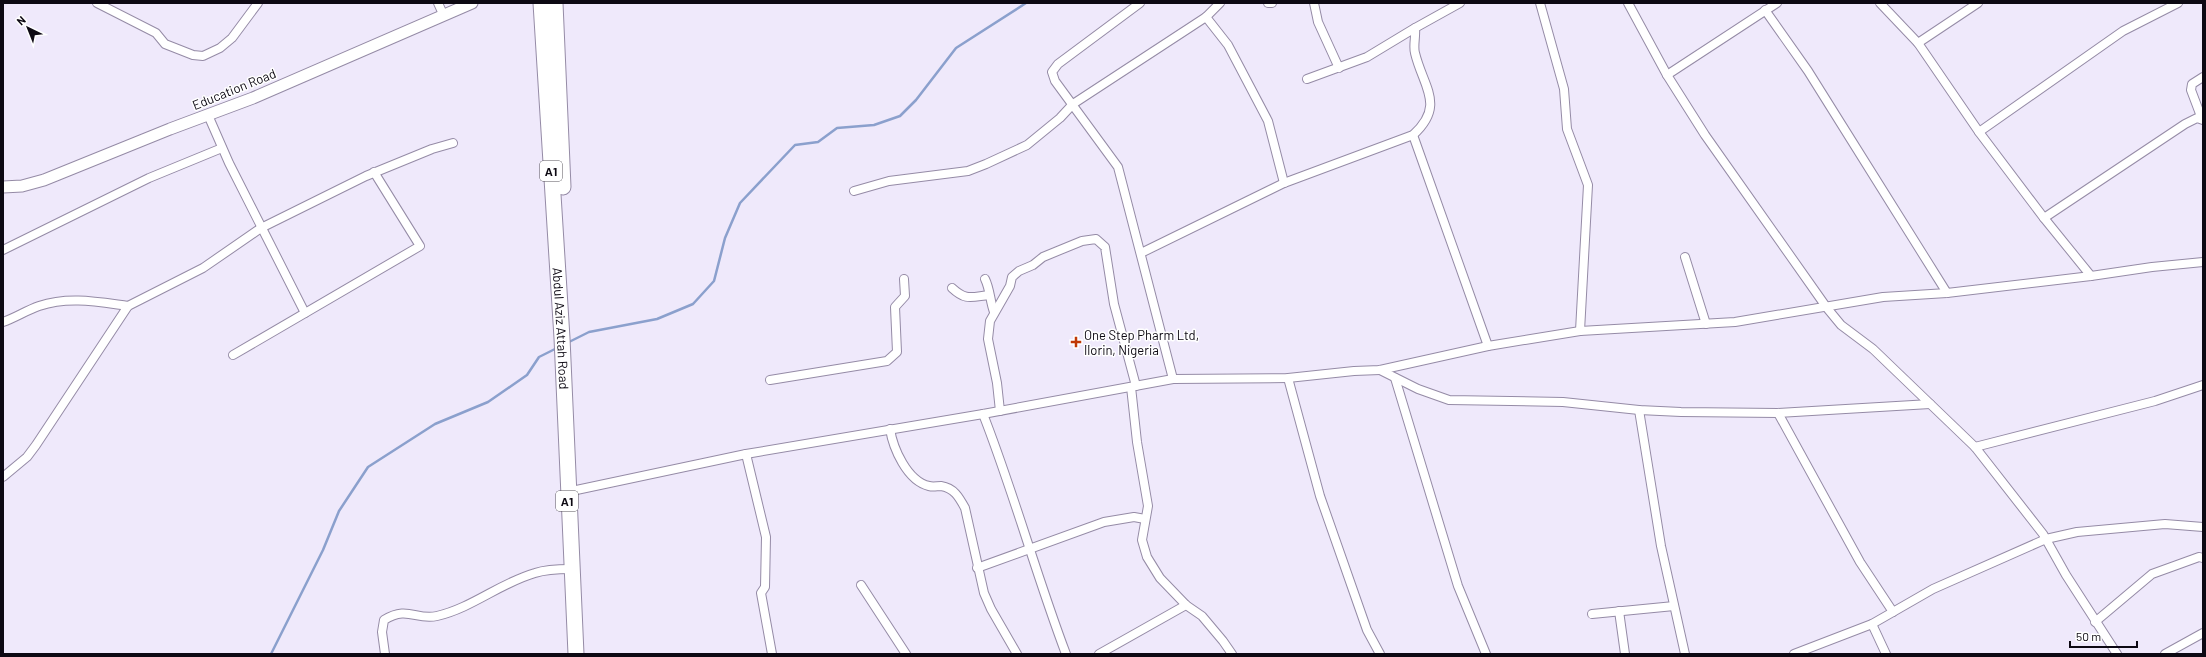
<svg xmlns="http://www.w3.org/2000/svg" width="2206" height="657" font-family="Barlow,sans-serif">
  <style>
    .lines { fill: none; stroke-linecap: round; stroke-linejoin: round }
    .stream { stroke: #8ba0cd; stroke-width: 2.5 }
    .street-casing { stroke: #958ba6; stroke-width: 10 }
    .secondary-casing { stroke: #958ba6; stroke-width: 13 }
    .highway-casing { stroke: #958ba6; stroke-width: 17 }
    .street { stroke: #fff; stroke-width: 8 }
    .secondary { stroke: #fff; stroke-width: 11 }
    .highway { stroke: #fff; stroke-width: 15 }
    .poi-dot { fill: #c03806; stroke: #fff; stroke-width: 1.5 }
    .labels { text-anchor: middle; dominant-baseline: central; stroke-width: 3; stroke-linejoin: round; paint-order: stroke }
    .shield { fill: #fff; stroke: #56535a; stroke-width: 1 }
    .shield-label { font-size: 12px; font-weight: bold; fill: #0d0913 }
    .street-label { font-size: 13px; fill: #0d0913; stroke: #fff }
    .poi-label { font-size: 13px; fill: #0d0913; stroke: #fff; text-anchor: start }
  </style>
  <rect width="100%" height="100%" fill="#efe9fb"/>
  <g class="lines">
    <!-- stream -->
    <g class="stream">
      <polyline points="567,343 589,332 657,319 693,304 714,281 725,238 740,203 795,145 818,142 837,128 874,125 900,116 916,100 956,48 1026,3"/>
      <polyline points="271,654 323,550 339,511 368,467 435,424 488,402 527,375 539,357 557,348"/>
    </g>
    <defs>
      <g id="street">
        <polyline points="97,3 156,33 165,44 193,55 203,56 220,48 232,38 258,3"/>
        <polyline points="438,3 443,14"/>
        <polyline points="1140,3 1058,64 1052,72 1055,81 1118,167 1173,379"/>
        <polyline points="1268,3 1272,3"/>
        <polyline points="1314,3 1318,22 1339,68"/>
        <polyline points="1540,3 1564,89 1567,129 1588,185 1580,331"/>
        <polyline points="1628,3 1667,75 1705,135 1827,308 1841,325 1873,349 1975,447 2043,534 2066,575 2117,654"/>
        <polyline points="1880,3 1918,43 1979,132 2044,218 2091,276"/>
        <polyline points="1765,10 1808,71 1947,293"/>
        <polyline points="1206,17 1228,45 1268,121 1284,183"/>
        <polyline points="1918,43 1978,3"/>
        <polyline points="1667,75 1777,3"/>
        <polyline points="1307,79 1367,57 1415,28"/>
        <polyline points="208,115 229,163 305,313"/>
        <polyline points="2202,119 2191,90 2192,84 2203,77"/>
        <polyline points="1979,132 2123,31 2178,3"/>
        <polyline points="1413,135 1488,346"/>
        <polyline points="854,191 889,181 968,171 986,164 1027,145 1060,118 1073,104 1206,17 1220,3"/>
        <polyline points="2044,218 2185,124 2197,118 2203,120"/>
        <polyline points="3,250 149,178 222,148"/>
        <path d="M 1141,253 L 1284,183 L 1413,135 C 1446,105 1423,87 1415,53 C 1413,46 1416,36 1415,28 L 1460,3"/>
        <polyline points="1685,257 1706,324"/>
        <path d="M 985,279 C 990,289 990,301 994,312"/>
        <path d="M 952,288 C 966,301 971,297 989,295"/>
        <path d="M 3,322 C 15,318 27,310 39,306 C 69,296 98,302 128,306"/>
        <polyline points="233,355 420,246 374,172"/>
        <polyline points="1380,370 1418,389 1449,400 1563,402 1639,410 1681,412 1778,413 1930,404"/>
        <polyline points="1288,378 1320,496 1367,630 1380,654"/>
        <polyline points="1395,378 1458,586 1486,654"/>
        <polyline points="770,380 887,361 897,352 895,307 905,296 904,279"/>
        <polyline points="1131,387 1137,442 1148,506 1142,540 1147,557 1160,578 1186,605 1202,616 1223,641 1232,654"/>
        <polyline points="1639,410 1661,546 1685,654"/>
        <polyline points="1000,411 997,383 988,339 990,321 1010,286 1012,277 1019,271 1033,265 1043,257 1082,241 1096,239 1105,247 1114,304 1136,386"/>
        <polyline points="1778,413 1860,562 1893,612"/>
        <path d="M 983,414 C 1014,493 1036,575 1066,654"/>
        <path d="M 890,429 C 893,448 907,481 929,486 C 933,487 937,486 941,486 C 954,488 959,497 965,508 L 984,593 L 991,609 L 1017,654"/>
        <polyline points="1975,447 2155,401 2203,385"/>
        <polyline points="746,454 766,537 765,587 761,593 772,654"/>
        <polyline points="3,477 27,457 36,445 128,306 203,268 261,228 366,176 432,149 453,143"/>
        <polyline points="567,492 746,454 983,414 1173,379 1288,378 1354,371 1380,370 1488,346 1580,331 1735,322 1883,297 1947,293 2091,276 2152,267 2203,262"/>
        <polyline points="977,568 1104,522 1134,517 1145,519"/>
        <polyline points="861,585 906,654"/>
        <polyline points="1619,611 1625,654"/>
        <polyline points="1592,614 1674,606"/>
        <polyline points="2095,622 2152,574 2199,557 2203,558"/>
        <polyline points="1872,624 1886,654"/>
        <path d="M 385,654 L 382,632 L 384,620 C 408,605 416,621 437,616 C 472,608 500,583 535,573 C 547,569 559,569 571,569"/>
        <polyline points="1099,654 1186,605"/>
        <polyline points="1794,654 1872,624 1933,589 2046,539 2077,532 2165,524 2203,527"/>
        <polyline points="2165,654 2203,633"/>
      </g>
      <polyline id="secondary" points="3,187 22,186 44,180 170,129 253,98 472,3"/>
      <g id="highway">
        <path id="s1" d="M 541,3 L 562,338 L 576,654"/>
        <polyline points="555,3 563,187"/>
      </g>
    </defs>
    <!-- street casing -->
    <use href="#street" class="street-casing"/>
    <!-- secondary casing -->
    <use href="#secondary" class="secondary-casing"/>
    <!-- highway casing -->
    <use href="#highway" class="highway-casing"/>
    <!-- street -->
    <use href="#street" class="street"/>
    <!-- secondary -->
    <use href="#secondary" class="secondary"/>
    <!-- highway -->
    <use href="#highway" class="highway"/>
  </g>
  <!-- markers -->
  <path class="poi-dot" d="M1074 336h4v4h4v4h-4v4h-4v-4h-4v-4h4z"/>
  <g class="labels">
    <!-- shield labels -->
    <g class="shield">
      <rect x="540" y="161" width="22" height="20" rx="3"/>
      <rect x="556" y="491" width="22" height="20" rx="3"/>
    </g>
    <g class="shield-label">
      <text x="551" y="171">A1</text>
      <text x="567" y="501">A1</text>
    </g>
    <!-- street labels -->
    <g class="street-label">
      <text transform="translate(234 89) rotate(-22)">Education Road</text>
      <text stroke="none"><textPath href="#s1" startOffset="326">Abdul Aziz Attah Road</textPath></text>
    </g>
    <!-- poi labels -->
    <g class="poi-label">
      <text x="1084" y="335">One Step Pharm Ltd,<tspan x="1084" dy="15">Ilorin, Nigeria</tspan></text>
    </g>
  </g>
  <!-- border -->
  <rect width="2206" height="657" fill="none" stroke="#0d0913" stroke-width="8"/>
  <!-- north arrow -->
  <g transform="translate(28 28) rotate(317)" stroke="#ffffff" stroke-width="3" paint-order="stroke">
  <path d="M0-3L7 15L0 10L-7 15Z" fill="#0d0913"/>
  <text y="-6" font-size="11" font-weight="bold" text-anchor="middle" fill="#0d0913">N</text>
  </g>
  <!-- scale -->
  <path d="M2070 641v6h67v-6" fill="none" stroke="#0d0913" stroke-width="2"/>
  <text x="2076" y="641" font-size="12" fill="#0d0913" stroke="#ffffff" stroke-width="3" paint-order="stroke">50 m</text>
</svg>
